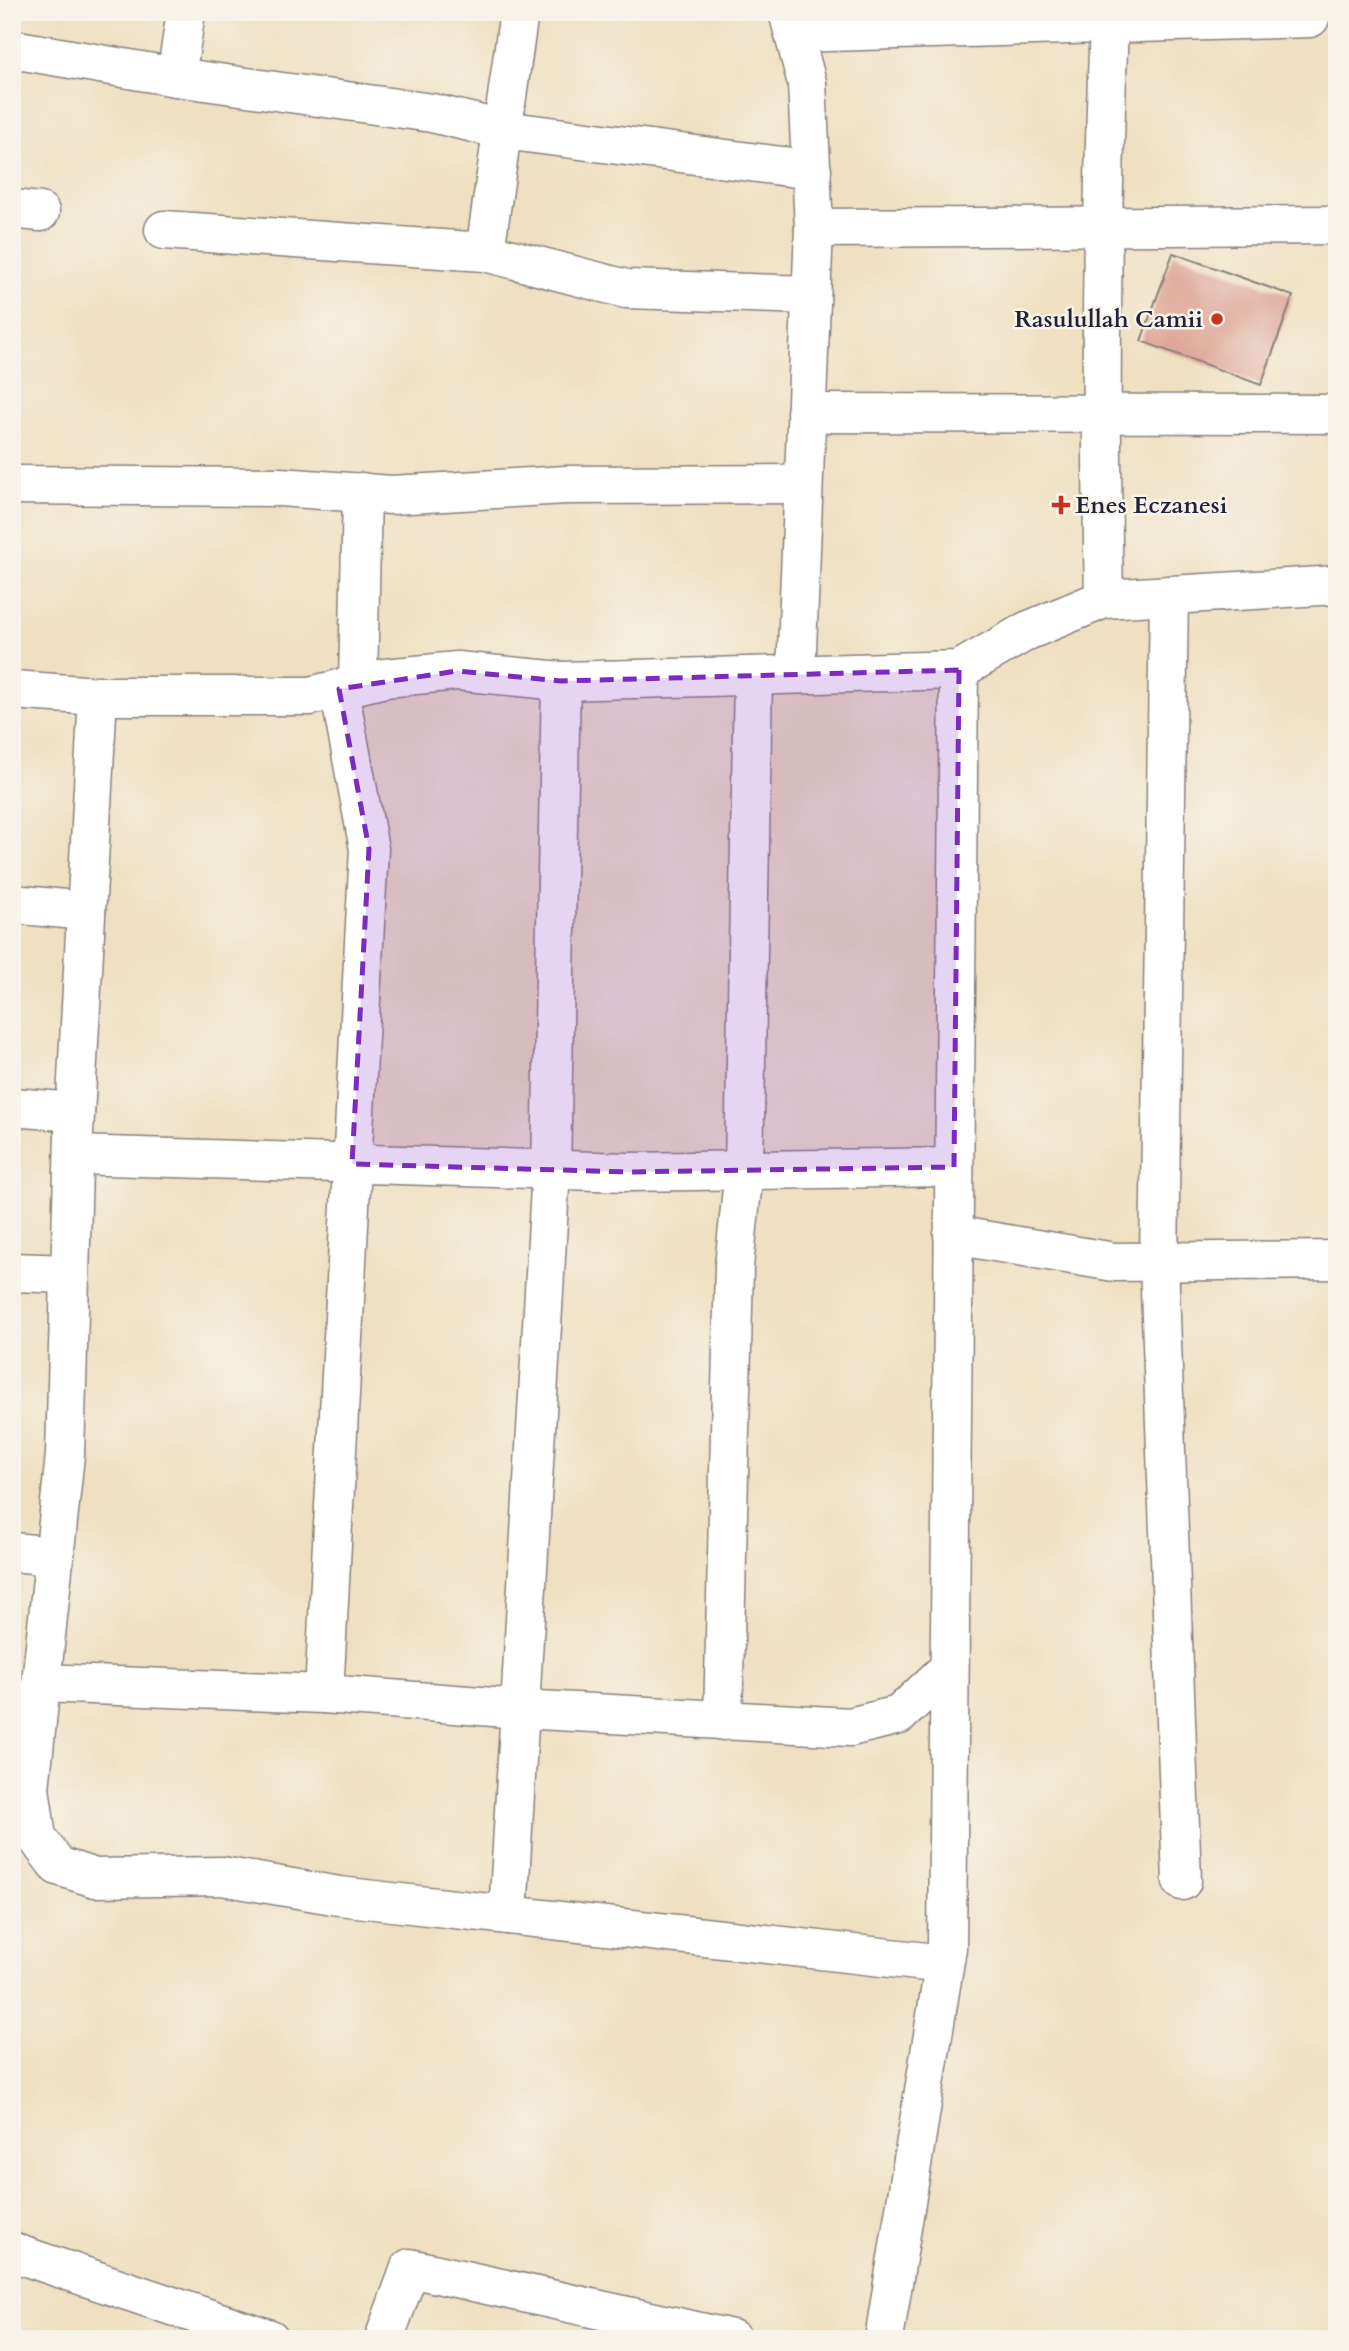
<svg xmlns="http://www.w3.org/2000/svg" width="1349" height="2351" font-family="Cardo,serif">
  <style>
    .building { fill: #dc9f90 }
    .lines { fill: none; stroke-linecap: round; stroke-linejoin: round }
    .minor-casing { stroke: #88817e; stroke-width: 41 }
    .minor { stroke: #fff; stroke-width: 38 }
    .marked { fill: #7b2cbf; fill-opacity: 0.2; stroke: #7b2cbf; stroke-width: 5; stroke-dasharray: 14 9; stroke-linejoin: round }
    .poi-dot { fill: #c8321e; stroke: #f7f3e8; stroke-width: 2.5 }
    .labels { text-anchor: middle; dominant-baseline: central; stroke-width: 5; stroke-linejoin: round; paint-order: stroke }
    .poi-label { font-size: 24px; font-weight: bold; fill: #22223b; stroke: #f7f3e8; text-anchor: end }
  </style>
  <rect width="100%" height="100%" fill="#f7f3e8"/>
  <filter id="ink" filterUnits="userSpaceOnUse"><feTurbulence type="fractalNoise" baseFrequency=".0143" numOctaves="2"/><feDisplacementMap in="SourceGraphic" scale="14" xChannelSelector="R" yChannelSelector="G"/><feConvolveMatrix kernelMatrix="1 2 1 2 8 2 1 2 1" color-interpolation-filters="sRGB"/></filter>
  <filter id="wash" filterUnits="userSpaceOnUse"><feTurbulence type="fractalNoise" baseFrequency=".00686" numOctaves="4" result="noise"/><feDisplacementMap in="SourceGraphic" scale="28" xChannelSelector="R" yChannelSelector="G"/><feGaussianBlur stdDeviation="1.57" result="paint"/><feColorMatrix in="noise" values="0 0 0 0 0 0 0 0 0 0 0 0 0 0 0 0 0 1.4 0 .05"/><feComposite in="paint" operator="in"/></filter>
  <g filter="url(#wash)">
    <rect width="100%" height="100%" fill="#eee0c0"/>
    <g id="blocks">
      <!-- building -->
      <polygon class="building" points="1173,253 1293,296 1261,385 1141,341"/>
    </g>
  </g>
  <g filter="url(#ink)">
    <use href="#blocks" fill-opacity="0" stroke="#88817e" stroke-width="2"/>
    <g class="lines">
      <defs>
        <g id="minor">
          <polyline points="788,12 807,83 814,228 796,674"/>
          <polyline points="794,33 1310,18"/>
          <polyline points="12,49 176,77 432,113 503,130 812,170"/>
          <polyline points="176,77 186,12"/>
          <polyline points="12,209 40,212"/>
          <polyline points="814,228 1337,225"/>
          <polyline points="164,230 485,252 626,289 811,295"/>
          <polyline points="485,252 519,12"/>
          <polyline points="806,413 1337,414"/>
          <polyline points="12,485 280,487 392,495 566,485 803,484"/>
          <polyline points="1169,595 1159,1262 1182,1881"/>
          <path d="M 1104,599 C 1100,407 1101,216 1109,24"/>
          <polyline points="358,684 362,492"/>
          <polyline points="339,689 369,849 324,1694 520,1709 850,1727 899,1715 949,1668"/>
          <polyline points="12,690 98,696 310,696 385,678 457,671 561,681 959,670 1027,631 1104,599 1337,585"/>
          <polyline points="12,904 86,911"/>
          <polyline points="12,1107 75,1112"/>
          <polyline points="74,1155 628,1172 954,1167"/>
          <polyline points="953,1235 1114,1262 1337,1260"/>
          <polyline points="12,1272 70,1274"/>
          <polyline points="12,1552 55,1556"/>
          <polyline points="41,1683 324,1694"/>
          <polyline points="723,1721 734,1266 744,1170 753,676"/>
          <polyline points="12,1787 30,1788 65,1455 74,1134 98,696"/>
          <polyline points="30,1788 37,1838 58,1866 95,1878 222,1876 339,1896 944,1964"/>
          <polyline points="508,1915 551,1170 561,681"/>
          <polyline points="12,2252 270,2339"/>
          <polyline points="384,2339 410,2268 732,2339"/>
          <polyline points="884,2339 947,1948 959,670"/>
        </g>
      </defs>
      <!-- minor casing -->
      <use href="#minor" class="minor-casing"/>
      <!-- minor -->
      <use href="#minor" class="minor"/>
    </g>
  </g>
  <!-- marked area -->
  <path class="marked" d="M 959,670 L 954,1167 L 628,1172 L 352,1164 L 369,849 L 339,689 L 457,671 L 561,681 Z"/>
  <!-- markers -->
  <g class="poi-dot">
    <circle cx="1217" cy="319" r="7"/>
    <path d="M1057.5 494.5h7v7h7v7h-7v7h-7v-7h-7v-7h7z"/>
  </g>
  <g class="labels">
    <!-- poi labels -->
    <g class="poi-label">
      <text x="1203" y="319">Rasulullah Camii</text>
      <text x="1075" y="505" text-anchor="start">Enes Eczanesi</text>
    </g>
  </g>
  <!-- margin -->
  <rect width="1349" height="2351" fill="none" stroke="#f7f3e8" stroke-width="42"/>
</svg>
